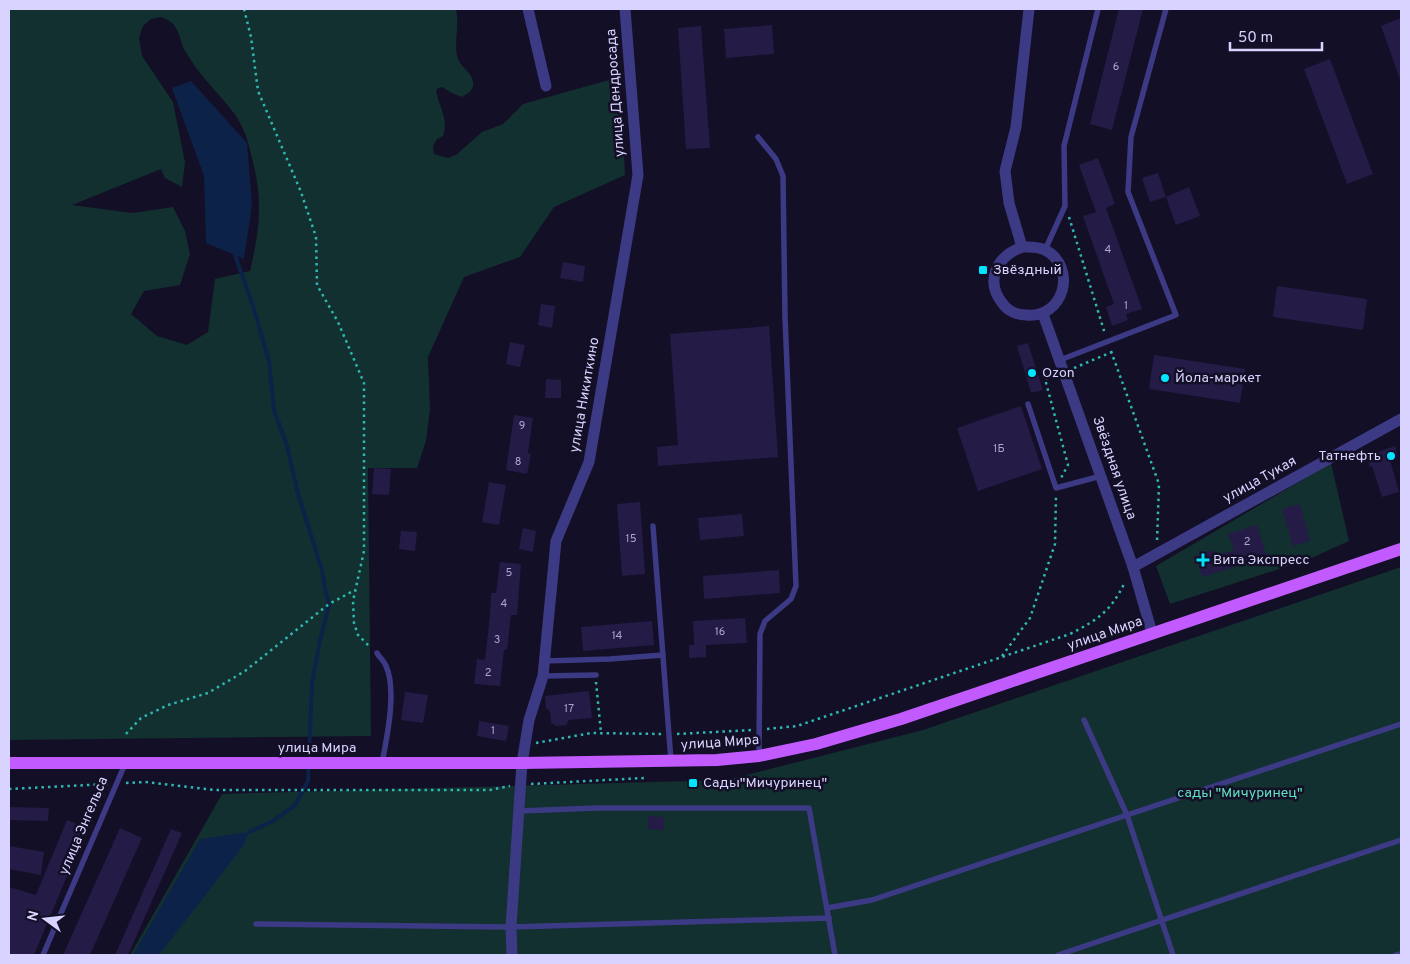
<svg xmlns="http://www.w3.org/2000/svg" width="1410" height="964" font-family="Overpass,sans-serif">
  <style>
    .green { fill: #12302f; fill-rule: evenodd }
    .water { fill: #0c2248 }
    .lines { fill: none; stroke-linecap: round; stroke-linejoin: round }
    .stream { stroke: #0c2248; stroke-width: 4 }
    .building { fill: #241b47 }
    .path { stroke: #2fb8b0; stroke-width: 2.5; stroke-dasharray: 2.5 4; stroke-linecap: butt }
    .lane { stroke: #3d3a85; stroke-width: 5.5 }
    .street { stroke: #3d3a85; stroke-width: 11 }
    .primary { stroke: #c25bff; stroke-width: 12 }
    .poi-dot { fill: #00e5ff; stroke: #130f26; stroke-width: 2 }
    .labels { text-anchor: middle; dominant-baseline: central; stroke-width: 5; stroke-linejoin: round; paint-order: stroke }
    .number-label { font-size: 11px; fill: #aca6d1 }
    .street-label { font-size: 14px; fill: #d9d4ff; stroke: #130f26 }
    .poi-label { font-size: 14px; fill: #d9d4ff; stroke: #130f26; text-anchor: start }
    .park-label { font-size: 14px; fill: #5fe0c0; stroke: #130f26 }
  </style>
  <rect width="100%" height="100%" fill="#130f26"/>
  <!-- green -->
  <g class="green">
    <path d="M 9,9 L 456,9 C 460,26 453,43 458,59 C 462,69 475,74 473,86 C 472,91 467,94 462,97 L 452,93 L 442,87 L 438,88 L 436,91 C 439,107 449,119 443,136 L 437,139 L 433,146 L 434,154 L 448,158 L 456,155 L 482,132 L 503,124 L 523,104 L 620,77 L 625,175 L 554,207 L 520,257 L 464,277 L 428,357 L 430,409 L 426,441 L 417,468 L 368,468 L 371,736 L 9,740 ZM 161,17 C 179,23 178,34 184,49 C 187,54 191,60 194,65 C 206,82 221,96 233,112 C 244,126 248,141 252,158 C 263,200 260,229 250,271 L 215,279 L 208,332 L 187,345 L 157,336 L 131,314 L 144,291 L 180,285 L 190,254 L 185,231 L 173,207 L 133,213 L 72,205 L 161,169 L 165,178 L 182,187 L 185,162 L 173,102 L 142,56 L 139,38 L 143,26 L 151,19 Z"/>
    <polygon points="1331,463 1349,541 1307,560 1170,604 1156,566"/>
    <polygon points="1401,567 1401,955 130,955 222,794 727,780 923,730"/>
  </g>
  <!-- water -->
  <g class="water">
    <polygon points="191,81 247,143 252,205 244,259 206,243 204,176 172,88"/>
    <polygon points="249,832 244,845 159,955 133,955 200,839"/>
  </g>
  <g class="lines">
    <!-- stream -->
    <polyline class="stream" points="235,255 253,306 269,361 274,410 287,446 298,494 322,570 325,589 329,604 320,641 312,683 308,781 295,805 273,821 249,832"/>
  </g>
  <!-- building -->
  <g class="building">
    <polygon points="1119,9 1143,9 1112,130 1090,124"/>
    <polygon points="1401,18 1401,79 1400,79 1381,26"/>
    <polygon points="772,25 774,54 726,58 724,29"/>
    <polygon points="701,26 710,148 686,149 678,28"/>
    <polygon points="1330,59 1373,174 1347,184 1304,69"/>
    <polygon points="1098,158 1115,204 1106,208 1142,309 1126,314 1128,320 1112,326 1106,307 1114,304 1083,216 1096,212 1079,165"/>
    <polygon points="1158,173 1166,197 1150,202 1142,178"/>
    <polygon points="1189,187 1200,216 1176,225 1166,197"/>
    <polygon points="563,262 585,266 583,282 560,278"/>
    <polygon points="1277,286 1367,299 1363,330 1273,317"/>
    <polygon points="541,304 555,306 552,328 538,325"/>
    <polygon points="769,326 778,457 658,466 657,447 678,445 670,334"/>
    <polygon points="510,342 525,345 520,367 506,364"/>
    <polygon points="1028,343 1043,390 1031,393 1017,346"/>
    <polygon points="1154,355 1245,369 1240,403 1149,389"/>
    <polygon points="546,379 561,380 561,398 545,398"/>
    <polygon points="1021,406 1042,469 978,491 957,428"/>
    <polygon points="514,415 533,418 528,453 531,454 527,474 506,470"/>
    <polygon points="1395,446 1398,457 1390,460 1399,492 1382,497 1372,466 1370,467 1366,456"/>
    <polygon points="374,468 391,469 389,495 372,494"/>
    <polygon points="489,482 506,485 499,525 482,522"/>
    <polygon points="640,502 645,574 622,576 617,504"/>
    <polygon points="1300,504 1310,541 1293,546 1282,509"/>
    <polygon points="742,514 744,536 700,540 698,518"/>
    <polygon points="1257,525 1267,557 1202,577 1196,556 1214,550 1215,556 1234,550 1228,534"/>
    <polygon points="523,528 536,531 533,552 519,549"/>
    <polygon points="401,531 417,532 415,551 399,549"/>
    <polygon points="500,562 521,564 517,615 511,615 507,650 504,650 500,686 474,684 477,659 485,660 490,614 491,593 496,593"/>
    <polygon points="779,570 780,593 704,599 703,576"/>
    <polygon points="745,618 747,643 706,645 706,657 689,658 689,645 694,645 693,621"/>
    <polygon points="652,621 654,645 583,651 581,627"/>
    <polygon points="589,691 592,718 569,720 566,725 556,726 551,723 550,711 546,708 545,696"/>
    <polygon points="405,692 428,695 423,723 401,720"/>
    <polygon points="479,721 509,726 506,741 477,736"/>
    <polygon points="9,807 49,808 48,821 9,820"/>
    <polygon points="648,816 664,817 664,830 648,829"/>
    <polygon points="67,820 87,828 34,955 9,955 9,887 36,895"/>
    <polygon points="120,828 142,838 90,955 63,955"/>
    <polygon points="171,829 182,833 128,955 115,955"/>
    <polygon points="9,846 44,852 41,875 9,869"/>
  </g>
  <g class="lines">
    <!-- path -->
    <g class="path">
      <polyline points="244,9 251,37 258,91 301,192 316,237 317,285 338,322 364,383 364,551 353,601 354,623 358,635 370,647"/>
      <polyline points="1069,217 1105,334"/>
      <polyline points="1111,351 1159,484 1157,542"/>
      <polyline points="1074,368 1112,352"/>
      <polyline points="1054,375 1045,379 1068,465 1061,478"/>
      <polyline points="1002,656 1030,618 1055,544 1056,495"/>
      <polyline points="596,682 601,733"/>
      <path d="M 767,729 L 797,726 L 1070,634 C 1099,619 1111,611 1125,582"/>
      <polyline points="126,734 141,718 168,705 208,693 245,671 329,604 355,590"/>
      <polyline points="677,734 752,730"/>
      <polyline points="536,743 591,733 662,734"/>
      <polyline points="126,783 145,782 215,790 490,790 510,786"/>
      <polyline points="531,784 644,778"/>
      <polyline points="9,789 108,784"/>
    </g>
    <!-- lane -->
    <g class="lane">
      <polyline points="758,137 776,159 783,176 785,317 796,586 791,599 765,621 760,634 759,756"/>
      <polyline points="1045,250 1065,206 1064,146 1098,9"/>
      <polyline points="1060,360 1176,315 1128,192 1131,137 1166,9"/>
      <polyline points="1028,404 1056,488 1101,476"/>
      <polyline points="653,526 671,761"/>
      <path d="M 377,653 C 379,657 384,661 386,666 C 397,690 387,737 382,763"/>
      <polyline points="544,661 610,659 663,655"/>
      <polyline points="543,676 596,675"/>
      <polyline points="1084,720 1127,815 1401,724"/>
      <polyline points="519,811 597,808 809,808 835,955"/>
      <polyline points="827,908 872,900 1127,815 1173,955"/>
      <polyline points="256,924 511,927 829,918"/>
      <polyline points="43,955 125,764"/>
      <polyline points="1058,955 1401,840"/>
      <polyline points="1396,955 1401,954"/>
    </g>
    <!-- street -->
    <g class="street">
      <polyline points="528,9 546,86"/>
      <polyline points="1022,247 1009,203 1005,171 1016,127 1029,9"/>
      <path d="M 1022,247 C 1030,247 1037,246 1045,250 C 1078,267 1064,319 1026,315 C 1017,315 1008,311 1003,304 C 984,281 997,256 1022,247 Z"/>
      <polyline points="1043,314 1133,567 1152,633"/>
      <polyline points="1133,567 1401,419"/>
      <polyline points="512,955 511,927 522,763 529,720 543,676 556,541 589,462 638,175 625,9"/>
    </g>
    <!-- primary -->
    <polyline class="primary" points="9,763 522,763 717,760 759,756 816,744 901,719 1401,549"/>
  </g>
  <!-- markers -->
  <g class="poi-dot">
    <rect x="978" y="265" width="10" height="10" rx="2.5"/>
    <circle cx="1032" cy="373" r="5"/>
    <circle cx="1165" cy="378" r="5"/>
    <circle cx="1391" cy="456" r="5"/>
    <path d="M1200.5 552.5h5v5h5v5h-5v5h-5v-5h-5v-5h5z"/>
    <rect x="688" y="778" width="10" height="10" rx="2.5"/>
  </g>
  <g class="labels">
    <!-- number labels -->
    <g class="number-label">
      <text x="1116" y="67">6</text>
      <text x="1108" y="250">4</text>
      <text x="1126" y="306">1</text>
      <text x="522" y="426">9</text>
      <text x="999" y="449">1Б</text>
      <text x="518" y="462">8</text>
      <text x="631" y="539">15</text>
      <text x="1247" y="542">2</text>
      <text x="509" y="573">5</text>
      <text x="504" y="604">4</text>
      <text x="720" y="632">16</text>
      <text x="617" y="636">14</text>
      <text x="497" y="640">3</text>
      <text x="488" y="673">2</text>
      <text x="569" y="709">17</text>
      <text x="493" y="731">1</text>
    </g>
    <!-- street labels -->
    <g class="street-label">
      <text transform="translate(616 93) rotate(-94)">улица Дендросада</text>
      <text transform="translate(585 395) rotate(-80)">улица Никиткино</text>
      <text transform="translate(1114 468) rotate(71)">Звёздная улица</text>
      <text transform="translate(1260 480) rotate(-29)">улица Тукая</text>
      <text transform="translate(1105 634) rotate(-19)">улица Мира</text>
      <text transform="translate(720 743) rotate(-4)">улица Мира</text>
      <text x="317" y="748">улица Мира</text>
      <text transform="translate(84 826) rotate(-67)">улица Энгельса</text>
    </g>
    <!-- poi labels -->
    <g class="poi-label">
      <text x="993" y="270">Звёздный</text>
      <text x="1042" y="373">Ozon</text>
      <text x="1175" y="378">Йола-маркет</text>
      <text x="1381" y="456" text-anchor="end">Татнефть</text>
      <text x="1213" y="560">Вита Экспресс</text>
      <text x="703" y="783">Сады"Мичуринец"</text>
    </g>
    <!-- park labels -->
    <g class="park-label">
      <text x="1240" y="793">сады "Мичуринец"</text>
    </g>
  </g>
  <!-- border -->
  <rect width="1410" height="964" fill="none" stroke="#d9d4ff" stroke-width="20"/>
  <!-- north arrow -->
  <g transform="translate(45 919) rotate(285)" stroke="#130f26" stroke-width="4" paint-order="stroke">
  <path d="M0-4L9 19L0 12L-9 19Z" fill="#d9d4ff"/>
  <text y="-8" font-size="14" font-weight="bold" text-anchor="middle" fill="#d9d4ff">N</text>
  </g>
  <!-- scale -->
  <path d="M1230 42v8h92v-8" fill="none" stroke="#d9d4ff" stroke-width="2.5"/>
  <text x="1238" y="42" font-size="15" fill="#d9d4ff" stroke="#130f26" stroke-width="4" paint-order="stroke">50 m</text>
</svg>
